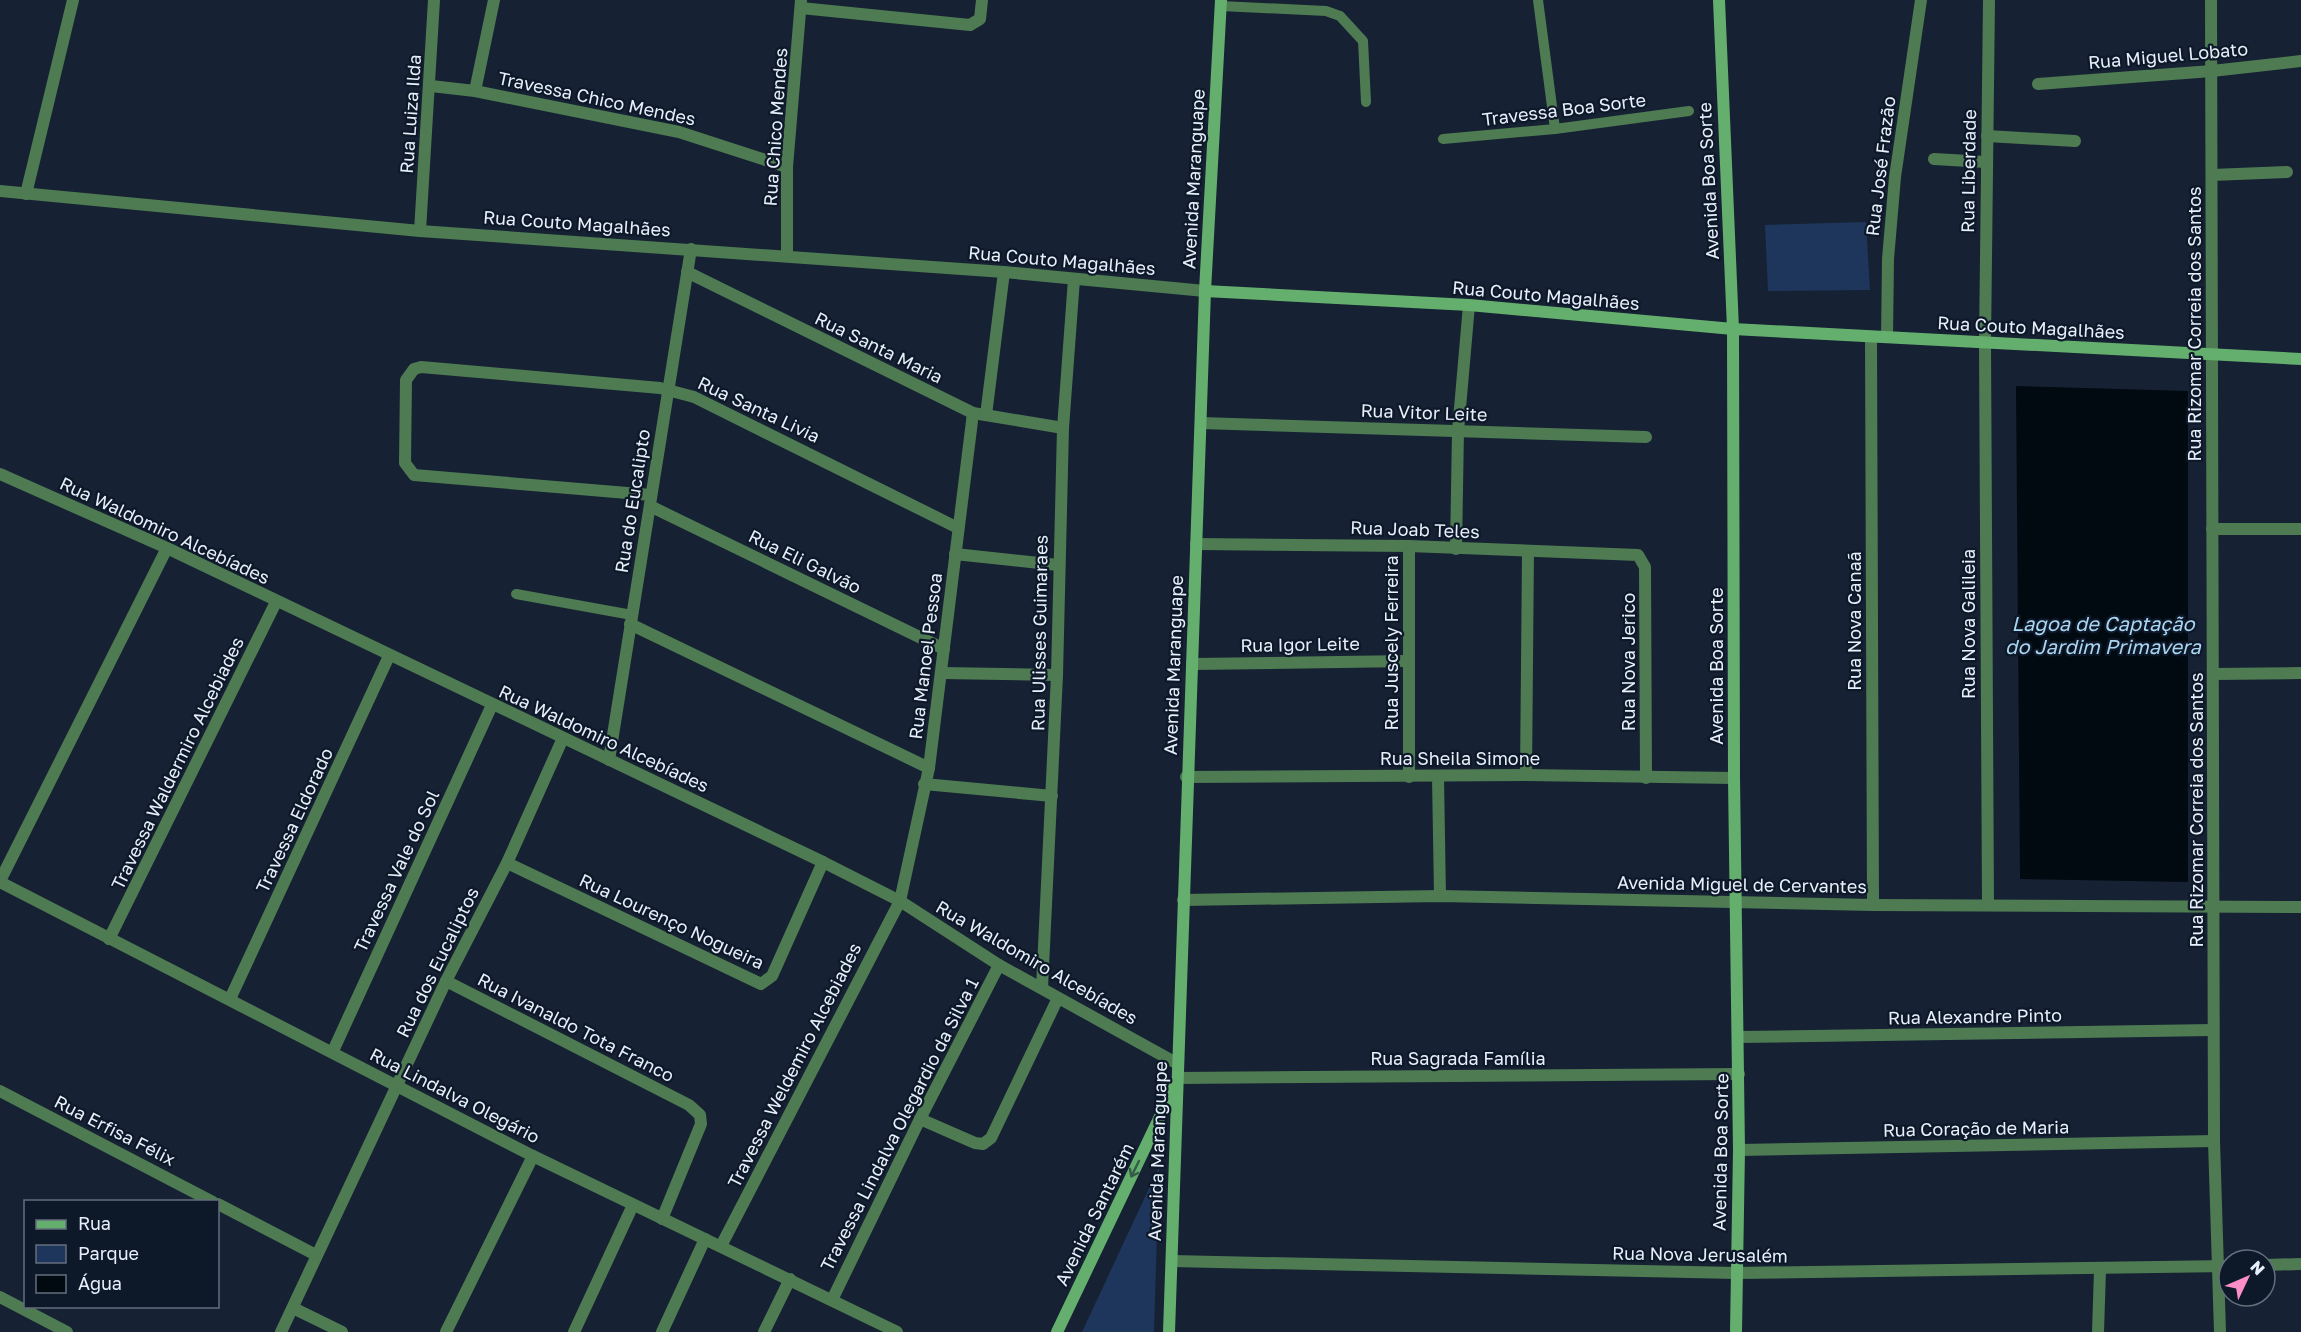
<svg xmlns="http://www.w3.org/2000/svg" width="2301" height="1332" font-family="'Golos Text',sans-serif">
  <style>
    .green { fill: #1e365b }
    .water { fill: #020a11 }
    .lines { fill: none; stroke-linecap: round; stroke-linejoin: round }
    .lane { stroke: #4e7b52; stroke-width: 10 }
    .street { stroke: #4e7b52; stroke-width: 12 }
    .secondary { stroke: #64af6d; stroke-width: 12 }
    .oneway { stroke: #345c48 }
    .labels { text-anchor: middle; dominant-baseline: central; stroke-width: 4.5; stroke-linejoin: round; paint-order: stroke }
    .street-label { font-size: 18px; fill: #e7effb; stroke: #0d1829 }
    .water-label { font-size: 20px; font-style: italic; fill: #abd6f2; stroke: #0d1829 }
  </style>
  <rect width="100%" height="100%" fill="#162133"/>
  <!-- green -->
  <g class="green">
    <polygon points="1866,222 1870,290 1768,291 1765,225"/>
    <polygon points="1159,1167 1154,1332 1082,1332"/>
  </g>
  <!-- water -->
  <polygon class="water" points="2016,386 2188,391 2188,882 2020,879"/>
  <g class="lines">
    <!-- lane -->
    <g class="lane">
      <polyline points="1538,0 1555,129"/>
      <polyline points="1221,6 1326,11 1340,16 1363,41 1366,102"/>
      <polyline points="1443,139 1555,129 1689,111"/>
      <polyline points="516,594 632,615"/>
    </g>
    <!-- street -->
    <g class="street">
      <polyline points="2211,0 2214,1141 2220,1332"/>
      <polyline points="801,8 970,25 980,19 982,0"/>
      <polyline points="2038,84 2212,71 2301,61"/>
      <polyline points="431,86 475,91 679,132 787,167"/>
      <polyline points="475,91 494,0"/>
      <polyline points="1987,136 2075,141"/>
      <polyline points="1934,159 1986,162"/>
      <polyline points="2212,175 2287,172"/>
      <polyline points="0,191 420,231 1004,272 1205,291"/>
      <polyline points="26,194 73,0"/>
      <polyline points="420,231 434,0"/>
      <polyline points="787,256 787,167 801,0"/>
      <polyline points="687,272 973,413 1063,428"/>
      <polyline points="1871,337 1873,905"/>
      <polyline points="1887,337 1888,259 1895,177 1921,0"/>
      <polyline points="986,415 1004,272"/>
      <polyline points="1201,423 1646,437"/>
      <polyline points="0,474 167,548 823,862 900,901 999,965 1178,1064"/>
      <polyline points="651,495 414,475 405,463 406,380 414,369 421,367 660,388 694,397 958,528"/>
      <polyline points="650,506 944,649"/>
      <polyline points="2212,529 2301,529"/>
      <polyline points="1196,544 1409,546 1638,555 1645,567 1646,778"/>
      <polyline points="1456,549 1458,431 1469,305"/>
      <polyline points="955,554 1058,565"/>
      <polyline points="630,624 929,768"/>
      <polyline points="1192,664 1409,661"/>
      <polyline points="942,673 1057,675"/>
      <polyline points="2214,674 2301,673"/>
      <polyline points="609,760 691,249"/>
      <polyline points="1526,775 1528,551"/>
      <polyline points="1186,777 1526,775 1734,778"/>
      <polyline points="1409,777 1409,546"/>
      <polyline points="1438,777 1440,896"/>
      <polyline points="924,784 1052,796"/>
      <polyline points="507,863 761,984 772,976 823,862"/>
      <polyline points="0,881 167,548"/>
      <polyline points="0,882 533,1156 897,1332"/>
      <polyline points="1183,900 1440,896 1873,905 2301,907"/>
      <polyline points="1988,905 1985,343 1989,0"/>
      <polyline points="109,939 276,602"/>
      <polyline points="446,981 689,1105 700,1115 701,1124 662,1219"/>
      <polyline points="1042,988 1057,675 1063,428 1074,279"/>
      <polyline points="230,999 389,656"/>
      <polyline points="1738,1037 2213,1030"/>
      <polyline points="333,1051 492,705"/>
      <polyline points="1178,1078 1739,1074"/>
      <polyline points="0,1091 213,1202"/>
      <polyline points="920,1119 975,1143 983,1144 991,1138 1058,998"/>
      <polyline points="1739,1150 2214,1141"/>
      <polyline points="218,1204 316,1255"/>
      <polyline points="721,1246 900,901 929,768 973,413"/>
      <polyline points="1172,1261 1736,1273 2229,1266"/>
      <polyline points="2265,1265 2301,1264"/>
      <polyline points="0,1297 67,1332"/>
      <polyline points="832,1300 920,1119 999,965"/>
      <polyline points="293,1308 342,1332"/>
      <polyline points="281,1332 446,981 507,863 563,738"/>
      <polyline points="446,1332 533,1156"/>
      <polyline points="574,1332 633,1205"/>
      <polyline points="662,1332 705,1239"/>
      <polyline points="764,1332 790,1279"/>
      <polyline points="2098,1332 2100,1270"/>
    </g>
    <!-- secondary -->
    <g class="secondary">
      <polyline points="1719,0 1733,329 1734,778 1739,1150 1736,1332"/>
      <polyline points="1205,291 1469,305 1733,329 2301,359"/>
      <polyline points="1057,1332 1175,1085"/>
      <polyline points="1169,1332 1205,291 1221,0"/>
    </g>
  </g>
  <!-- one-way arrows -->
  <defs><path id="oneway-shaft" d="M-6 0H5M1.5-3L5.5 0L1.5 3" fill="none" stroke-width="1.6" stroke-linecap="round" stroke-linejoin="round" transform="scale(1.5)"/></defs>
  <use class="oneway" href="#oneway-shaft" transform="translate(1135 1169) rotate(116)"/>
  <g class="labels">
    <!-- street labels -->
    <g class="street-label">
      <text transform="translate(2168 55) rotate(-5)">Rua Miguel Lobato</text>
      <text transform="translate(597 98) rotate(12)">Travessa Chico Mendes</text>
      <text transform="translate(1564 109) rotate(-7)">Travessa Boa Sorte</text>
      <text transform="translate(410 114) rotate(-86)">Rua Luiza Ilda</text>
      <text transform="translate(775 127) rotate(-86)">Rua Chico Mendes</text>
      <text transform="translate(1880 166) rotate(-83)">Rua José Frazão</text>
      <text transform="translate(1968 171) rotate(-89)">Rua Liberdade</text>
      <text transform="translate(1193 179) rotate(-87)">Avenida Maranguape</text>
      <text transform="translate(1708 181) rotate(-93)">Avenida Boa Sorte</text>
      <text transform="translate(577 223) rotate(4)">Rua Couto Magalhães</text>
      <text transform="translate(1062 260) rotate(5)">Rua Couto Magalhães</text>
      <text transform="translate(1546 295) rotate(5)">Rua Couto Magalhães</text>
      <text transform="translate(2194 324) rotate(-90)">Rua Rizomar Correia dos Santos</text>
      <text transform="translate(2031 327) rotate(3)">Rua Couto Magalhães</text>
      <text transform="translate(879 347) rotate(26)">Rua Santa Maria</text>
      <text transform="translate(759 409) rotate(25)">Rua Santa Livia</text>
      <text transform="translate(1424 412) rotate(2)">Rua Vitor Leite</text>
      <text transform="translate(632 501) rotate(-81)">Rua do Eucalipto</text>
      <text transform="translate(1415 529) rotate(2)">Rua Joab Teles</text>
      <text transform="translate(165 530) rotate(25)">Rua Waldomiro Alcebíades</text>
      <text transform="translate(805 561) rotate(26)">Rua Eli Galvão</text>
      <text transform="translate(1854 621) rotate(-90)">Rua Nova Canaã</text>
      <text transform="translate(1968 624) rotate(-90)">Rua Nova Galileia</text>
      <text transform="translate(1039 633) rotate(-89)">Rua Ulisses Guimaraes</text>
      <text transform="translate(1391 643) rotate(-90)">Rua Juscely Ferreira</text>
      <text transform="translate(1300 644) rotate(-1)">Rua Igor Leite</text>
      <text transform="translate(925 656) rotate(-83)">Rua Manoel Pessoa</text>
      <text transform="translate(1628 662) rotate(-90)">Rua Nova Jerico</text>
      <text transform="translate(1173 665) rotate(-88)">Avenida Maranguape</text>
      <text transform="translate(1716 666) rotate(-90)">Avenida Boa Sorte</text>
      <text transform="translate(604 738) rotate(25)">Rua Waldomiro Alcebíades</text>
      <text x="1460" y="758">Rua Sheila Simone</text>
      <text transform="translate(177 763) rotate(-64)">Travessa Waldermiro Alcebiades</text>
      <text transform="translate(2196 810) rotate(-90)">Rua Rizomar Correia dos Santos</text>
      <text transform="translate(294 820) rotate(-65)">Travessa Eldorado</text>
      <text transform="translate(396 871) rotate(-65)">Travessa Vale do Sol</text>
      <text transform="translate(1742 884) rotate(1)">Avenida Miguel de Cervantes</text>
      <text transform="translate(672 921) rotate(25)">Rua Lourenço Nogueira</text>
      <text transform="translate(437 962) rotate(-64)">Rua dos Eucaliptos</text>
      <text transform="translate(1037 962) rotate(30)">Rua Waldomiro Alcebíades</text>
      <text transform="translate(1975 1016) rotate(-1)">Rua Alexandre Pinto</text>
      <text transform="translate(576 1027) rotate(27)">Rua Ivanaldo Tota Franco</text>
      <text x="1458" y="1058">Rua Sagrada Família</text>
      <text transform="translate(794 1065) rotate(-63)">Travessa Weldemiro Alcebiades</text>
      <text transform="translate(455 1095) rotate(27)">Rua Lindalva Olegário</text>
      <text transform="translate(899 1124) rotate(-63)">Travessa Lindalva Olegardio da Silva 1</text>
      <text transform="translate(1976 1128) rotate(-1)">Rua Coração de Maria</text>
      <text transform="translate(115 1130) rotate(27)">Rua Erfisa Félix</text>
      <text transform="translate(1157 1151) rotate(-88)">Avenida Maranguape</text>
      <text transform="translate(1720 1152) rotate(-89)">Avenida Boa Sorte</text>
      <text transform="translate(1094 1214) rotate(-64)">Avenida Santarém</text>
      <text transform="translate(1700 1254) rotate(1)">Rua Nova Jerusalém</text>
    </g>
    <!-- water labels -->
    <g class="water-label">
      <text x="2103" y="623">Lagoa de Captação<tspan x="2103" dy="23">do Jardim Primavera</tspan></text>
    </g>
  </g>
  <!-- legend -->
  <rect x="24" y="1200" width="195" height="108" fill="#0d1829" stroke="#646e7d" stroke-width="1.5"/>
  <rect x="36" y="1220" width="30" height="9" fill="#64af6d" stroke="#646e7d" stroke-width="1.5"/>
  <text x="78" y="1230" font-size="18" fill="#e7effb">Rua</text>
  <rect x="36" y="1245" width="30" height="18" fill="#1e365b" stroke="#646e7d" stroke-width="1.5"/>
  <text x="78" y="1260" font-size="18" fill="#e7effb">Parque</text>
  <rect x="36" y="1275" width="30" height="18" fill="#020a11" stroke="#646e7d" stroke-width="1.5"/>
  <text x="78" y="1290" font-size="18" fill="#e7effb">Água</text>
  <!-- north arrow -->
  <g transform="translate(2247 1278) rotate(46)"><circle r="28" fill="#0d1829" stroke="#646e7d" stroke-width="1.5"/>
  <path d="M0-4.5L10 22L0 15L-10 22Z" fill="#fb8fc5"/>
  <text y="-9" font-size="16" font-weight="bold" text-anchor="middle" fill="#e7effb">N</text>
  </g>
</svg>
